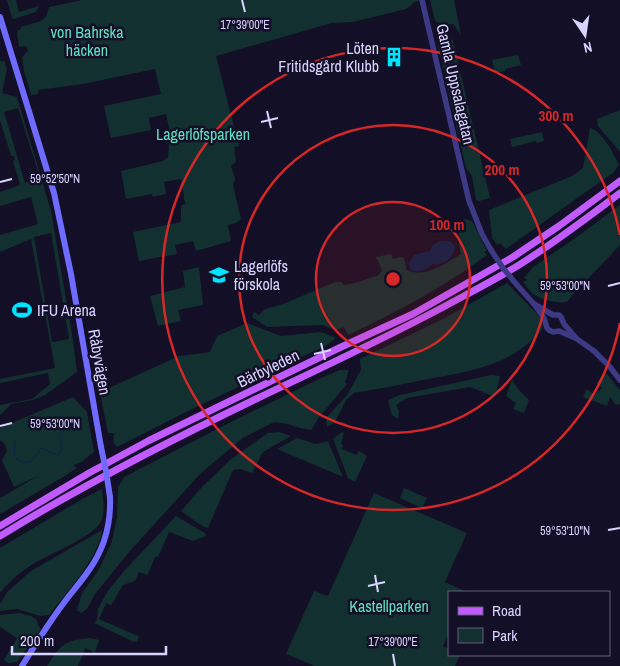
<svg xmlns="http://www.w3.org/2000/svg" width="620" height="666" font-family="'Archivo Narrow',sans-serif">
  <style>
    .green { fill: #12302f; fill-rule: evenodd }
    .water { fill: #0c2248 }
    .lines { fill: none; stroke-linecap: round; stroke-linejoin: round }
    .stream { stroke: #0c2248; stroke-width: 1 }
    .tertiary { stroke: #3d3a85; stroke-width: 5.5 }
    .secondary { stroke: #6f6bff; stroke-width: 6 }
    .primary { stroke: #c25bff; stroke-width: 7 }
    .tertiary-bridge { stroke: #3d3a85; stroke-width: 5.5 }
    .secondary-bridge { stroke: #6f6bff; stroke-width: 6 }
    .ticks { fill: none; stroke: #d9d4ff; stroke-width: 2 }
    .ring { fill: none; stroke: #d62828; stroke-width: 2.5 }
    .labels { text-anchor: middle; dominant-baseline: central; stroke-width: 5; stroke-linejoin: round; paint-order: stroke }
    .park-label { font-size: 16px; fill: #5fe0c0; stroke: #130f26 }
    .poi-label { font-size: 16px; fill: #d9d4ff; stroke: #130f26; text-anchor: start }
    .street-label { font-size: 16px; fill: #d9d4ff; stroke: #130f26 }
    .ticks-label { font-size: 12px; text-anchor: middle; fill: #d9d4ff; stroke: #130f26; stroke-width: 5; stroke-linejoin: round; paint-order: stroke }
    .centre { fill: #d62828; stroke: #130f26; stroke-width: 2.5 }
    .ring-label { font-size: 15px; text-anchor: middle; font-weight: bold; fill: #d62828; stroke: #130f26; stroke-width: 5; stroke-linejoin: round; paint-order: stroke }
  </style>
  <rect width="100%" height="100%" fill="#130f26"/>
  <!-- green -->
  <g class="green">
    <polygon points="7,0 16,0 19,12 39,6 36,12 14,19 12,18"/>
    <polygon points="82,0 421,0 415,2 406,9 353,22 332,23 216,56 239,146 234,147 236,162 231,166 235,179 233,185 241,219 236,223 228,225 231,241 196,251 193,241 175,245 177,254 139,261 133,232 181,222 181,206 185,204 181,179 164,182 166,194 153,197 152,194 126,199 121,171 163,161 168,157 169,143 172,141 166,114 149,118 151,130 111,138 104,106 161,94 155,69 83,84 38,90 38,94 31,95 24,71 22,57 28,51 26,46 19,47 17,34 18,30 21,29 21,27 41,21 46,17 49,7"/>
    <polygon points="430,0 454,0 461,35 453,24 443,25 435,21"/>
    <polygon points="447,36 453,41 490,198 479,201 476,200 472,176 466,168 438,45 442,37"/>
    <polygon points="518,55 521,65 505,69 505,71 495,73 492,60"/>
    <path d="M 0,60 L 2,62 L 4,60 L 7,69 L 2,93 L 17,97 L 51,211 L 72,334 L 77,372 L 45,395 L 33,400 L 11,404 L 0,415 L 0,405 L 32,399 L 50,384 L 48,373 L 0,383 L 0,379 L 55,368 L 31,239 L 0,252 L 0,235 L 38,224 L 31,197 L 0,206 L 0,192 L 20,185 L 13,161 L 15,160 L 14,156 L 11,156 L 0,120 ZM 18,108 L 40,178 L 25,183 L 4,112 ZM 51,233 L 69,339 L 52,342 L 34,237 Z"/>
    <polygon points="620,110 620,152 598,126 597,119"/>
    <path d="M 590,128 C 602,131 614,154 619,165 L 614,172 L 506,249 L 500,243 L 497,245 L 492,238 L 489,210 L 572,176 L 583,168 Z"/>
    <polygon points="542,132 544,141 537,143 536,141 512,147 510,139"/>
    <path d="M 620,205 L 620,245 L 584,283 L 582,283 L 567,302 C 557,304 538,299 531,292 C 528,289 526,285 523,282 L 528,280 L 524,278 L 533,267 L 574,239 Z"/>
    <path d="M 465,219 L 472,221 L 487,251 L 484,251 L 487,255 C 444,287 397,312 348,335 L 344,327 L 336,330 L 323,325 L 267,327 L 252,317 L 254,312 L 259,315 L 265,309 L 283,304 L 335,282 L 341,282 L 344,285 L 352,284 L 379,275 L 382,270 L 376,257 L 391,254 L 393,259 L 401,257 L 404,258 L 407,271 L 408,270 C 424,279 448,262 461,254 L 458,239 L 459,234 L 456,223 Z"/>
    <polygon points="199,267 203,305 178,310 181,321 158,326 150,296 185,287 183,271"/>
    <path d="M 507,283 L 542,319 C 545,330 539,334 531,341 C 502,368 460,373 423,380 C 400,385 377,389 354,393 L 346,400 L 335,422 L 327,427 L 326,418 L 347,395 L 361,370 L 360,359 L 443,319 Z"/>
    <polygon points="247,323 281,336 321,332 336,338 327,345 192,409 117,447 113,442 114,433 108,433 99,388 109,388 179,356 210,352 217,336"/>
    <polygon points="340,370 348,370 348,373 345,382 347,384 320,416 311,430 300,428 288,424 274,422 243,438 201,473 130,551 95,594 87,609 81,613 77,610 82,593 98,571 111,544 117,518 118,487 124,477 229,423 321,378"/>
    <polygon points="605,372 620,390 620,404 616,405 610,397 607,406 583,397 587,389 594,395 602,388 597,383"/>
    <polygon points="491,375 500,376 495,397 470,387 407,398 396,405 399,411 398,419 392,415 388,400 400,395"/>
    <polygon points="512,380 519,390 529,400 524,413 513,409 516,403 506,396"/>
    <polygon points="73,397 87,412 94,452 80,463 73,465 77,468 63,477 0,514 0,498 38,476 14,487 2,460 7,451 5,444 0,440 0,428"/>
    <polygon points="279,432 291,436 263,452 252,473 240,469 233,470 208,528 202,526 181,511 202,487 231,459 268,433"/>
    <polygon points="342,432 344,433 341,444 343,445 341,449 357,455 359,451 367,456 355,482 348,478 333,439"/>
    <polygon points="297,438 316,444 328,441 343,477 277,449"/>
    <polygon points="404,488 427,498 422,508 400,498"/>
    <path d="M 102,489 C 103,499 106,514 100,523 C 91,538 51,553 35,563 C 21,571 10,581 0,593 L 0,548 L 84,498 Z"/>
    <polygon points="374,493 467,533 445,582 467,592 449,592 449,632 443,646 449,649 449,655 460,655 455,666 315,666 286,654 314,591 328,596"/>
    <polygon points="176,516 205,533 206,536 193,541 169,532 158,557 155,557 148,574 147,575 139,572 135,581 123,585 111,605 106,603 99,619 138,636 139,637 137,641 134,642 94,623 97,620 98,609 107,592 124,571"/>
    <path d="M 102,530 C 100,555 65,595 49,615 L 40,616 L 17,609 L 0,611 L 0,604 L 7,592 L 31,571 Z"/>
    <polygon points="19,613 31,616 37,620 38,625 41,629 17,662 8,663 4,660 17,638 0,627 0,615"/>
    <path d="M 90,638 L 99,640 L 95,653 L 85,648 L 84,652 L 78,666 L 47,666 C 62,644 62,641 90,638 Z"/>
  </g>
  <!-- water -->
  <path class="water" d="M 440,241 L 450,241 L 455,247 C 452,259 447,262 435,265 L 433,263 C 427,270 422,271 413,271 L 410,269 L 409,264 L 414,255 L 430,251 L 432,246 Z"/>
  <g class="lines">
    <!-- stream -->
    <path class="stream" d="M 16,440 C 14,449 12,458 22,462 C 24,463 28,463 30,462 C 34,459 38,452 41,448 C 48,449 52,456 59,454 L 62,448 L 60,435 L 64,429 L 68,426 L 69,432 L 74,432"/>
    <!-- tertiary -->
    <g class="tertiary">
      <polyline points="422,0 469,201 482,234 491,250"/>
      <polyline points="517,285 534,304 544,318 547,328 549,330 553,332 559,331 575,338"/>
      <polyline points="534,304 553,315 559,315 561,317 564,324 577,339 594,351 610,367 620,380"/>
    </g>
    <!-- secondary -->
    <g class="secondary">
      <polyline points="0,17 54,193 71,274 101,447"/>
      <path d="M 22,666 C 35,645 48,624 63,604 C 71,593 81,582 89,570 C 104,549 111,523 110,497"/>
    </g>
    <!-- primary -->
    <g class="primary">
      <polyline points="0,526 89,473 148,441 339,348 413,314 513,257 559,226 620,181"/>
      <path d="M 0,536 C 83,485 169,441 256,399 C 321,368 386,338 449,304 C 473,291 496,279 519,265 C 554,243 587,218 620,193"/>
    </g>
    <!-- tertiary-bridge -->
    <polyline class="tertiary-bridge" points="491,250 503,268 517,285"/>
    <!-- secondary-bridge -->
    <polyline class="secondary-bridge" points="101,447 106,471 110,497"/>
  </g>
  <!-- ticks -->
  <path class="ticks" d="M 242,0 L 245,12M 267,111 L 271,128M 261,122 L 278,118M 0,182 L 12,179M 608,286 L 620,283M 321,343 L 325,360M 314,354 L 331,350M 0,426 L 12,423M 608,530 L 620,528M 375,575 L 378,592M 368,586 L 385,582M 393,654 L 395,666"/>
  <!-- distance rings -->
  <circle cx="393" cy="279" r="77" fill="#d62828" fill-opacity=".12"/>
  <g class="ring">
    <circle cx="393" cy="279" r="77"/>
    <circle cx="393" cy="279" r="154"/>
    <path d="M620 323A231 231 0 1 1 620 235"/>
  </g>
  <!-- icons -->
  <defs>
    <symbol id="building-bare" viewBox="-9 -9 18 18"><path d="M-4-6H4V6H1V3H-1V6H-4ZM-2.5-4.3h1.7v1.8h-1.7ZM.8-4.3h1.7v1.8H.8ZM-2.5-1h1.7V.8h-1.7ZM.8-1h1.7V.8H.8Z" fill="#00e5ff" stroke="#130f26" stroke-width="2.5" paint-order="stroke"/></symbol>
    <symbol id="school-bare" viewBox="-9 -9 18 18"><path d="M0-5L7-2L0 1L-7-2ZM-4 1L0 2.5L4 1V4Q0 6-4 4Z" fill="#00e5ff" stroke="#130f26" stroke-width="2.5" paint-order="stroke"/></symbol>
    <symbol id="stadium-bare" viewBox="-9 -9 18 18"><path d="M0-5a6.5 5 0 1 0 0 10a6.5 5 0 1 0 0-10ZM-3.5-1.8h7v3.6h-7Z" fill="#00e5ff" stroke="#130f26" stroke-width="2.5" paint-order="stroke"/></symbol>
  </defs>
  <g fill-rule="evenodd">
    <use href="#building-bare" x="380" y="43" width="28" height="28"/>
    <use href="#school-bare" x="205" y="261" width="28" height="28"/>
    <use href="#stadium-bare" x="8" y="296" width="28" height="28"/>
  </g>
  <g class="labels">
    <!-- park labels -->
    <g class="park-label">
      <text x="87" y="32">von Bahrska<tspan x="87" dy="18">häcken</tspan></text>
      <text x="203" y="134">Lagerlöfsparken</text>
      <text x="389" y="606">Kastellparken</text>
    </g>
    <!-- poi labels -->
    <g class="poi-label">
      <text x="379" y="48" text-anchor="end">Löten<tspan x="379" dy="18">Fritidsgård Klubb</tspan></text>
      <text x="234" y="266">Lagerlöfs<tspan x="234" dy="18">förskola</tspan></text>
      <text x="37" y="310">IFU Arena</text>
    </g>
    <!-- street labels -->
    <g class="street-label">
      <text transform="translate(456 84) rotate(77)">Gamla Uppsalagatan</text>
      <text transform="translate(100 362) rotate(80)">Råbyvägen</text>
      <text transform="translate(268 368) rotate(-26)">Bärbyleden</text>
    </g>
  </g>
  <g class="ticks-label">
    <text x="245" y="29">17°39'00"E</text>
    <text x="55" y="183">59°52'50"N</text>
    <text x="565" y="290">59°53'00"N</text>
    <text x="55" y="428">59°53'00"N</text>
    <text x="565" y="535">59°53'10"N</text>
    <text x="393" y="646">17°39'00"E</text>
  </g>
  <circle cx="393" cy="279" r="8" class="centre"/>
  <g class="ring-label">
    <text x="556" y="121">300 m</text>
    <text x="502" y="175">200 m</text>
    <text x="447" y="230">100 m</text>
  </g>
  <!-- legend -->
  <rect x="448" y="591" width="162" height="65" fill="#130f26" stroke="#625e7d"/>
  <rect x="458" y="607" width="25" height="8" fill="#c25bff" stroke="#625e7d"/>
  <text x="492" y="616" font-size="15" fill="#d9d4ff">Road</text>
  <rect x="458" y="628" width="25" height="15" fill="#12302f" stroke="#625e7d"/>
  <text x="492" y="641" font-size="15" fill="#d9d4ff">Park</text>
  <!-- north arrow -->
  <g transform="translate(585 35) rotate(167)" stroke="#130f26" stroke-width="4" paint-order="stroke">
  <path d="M0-4L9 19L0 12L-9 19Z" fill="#d9d4ff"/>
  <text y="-8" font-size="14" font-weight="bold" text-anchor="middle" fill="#d9d4ff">N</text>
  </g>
  <!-- scale -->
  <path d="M12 646v8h154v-8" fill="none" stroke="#d9d4ff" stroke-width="2.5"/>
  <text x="20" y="646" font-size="15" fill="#d9d4ff" stroke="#130f26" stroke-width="4" paint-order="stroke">200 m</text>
</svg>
